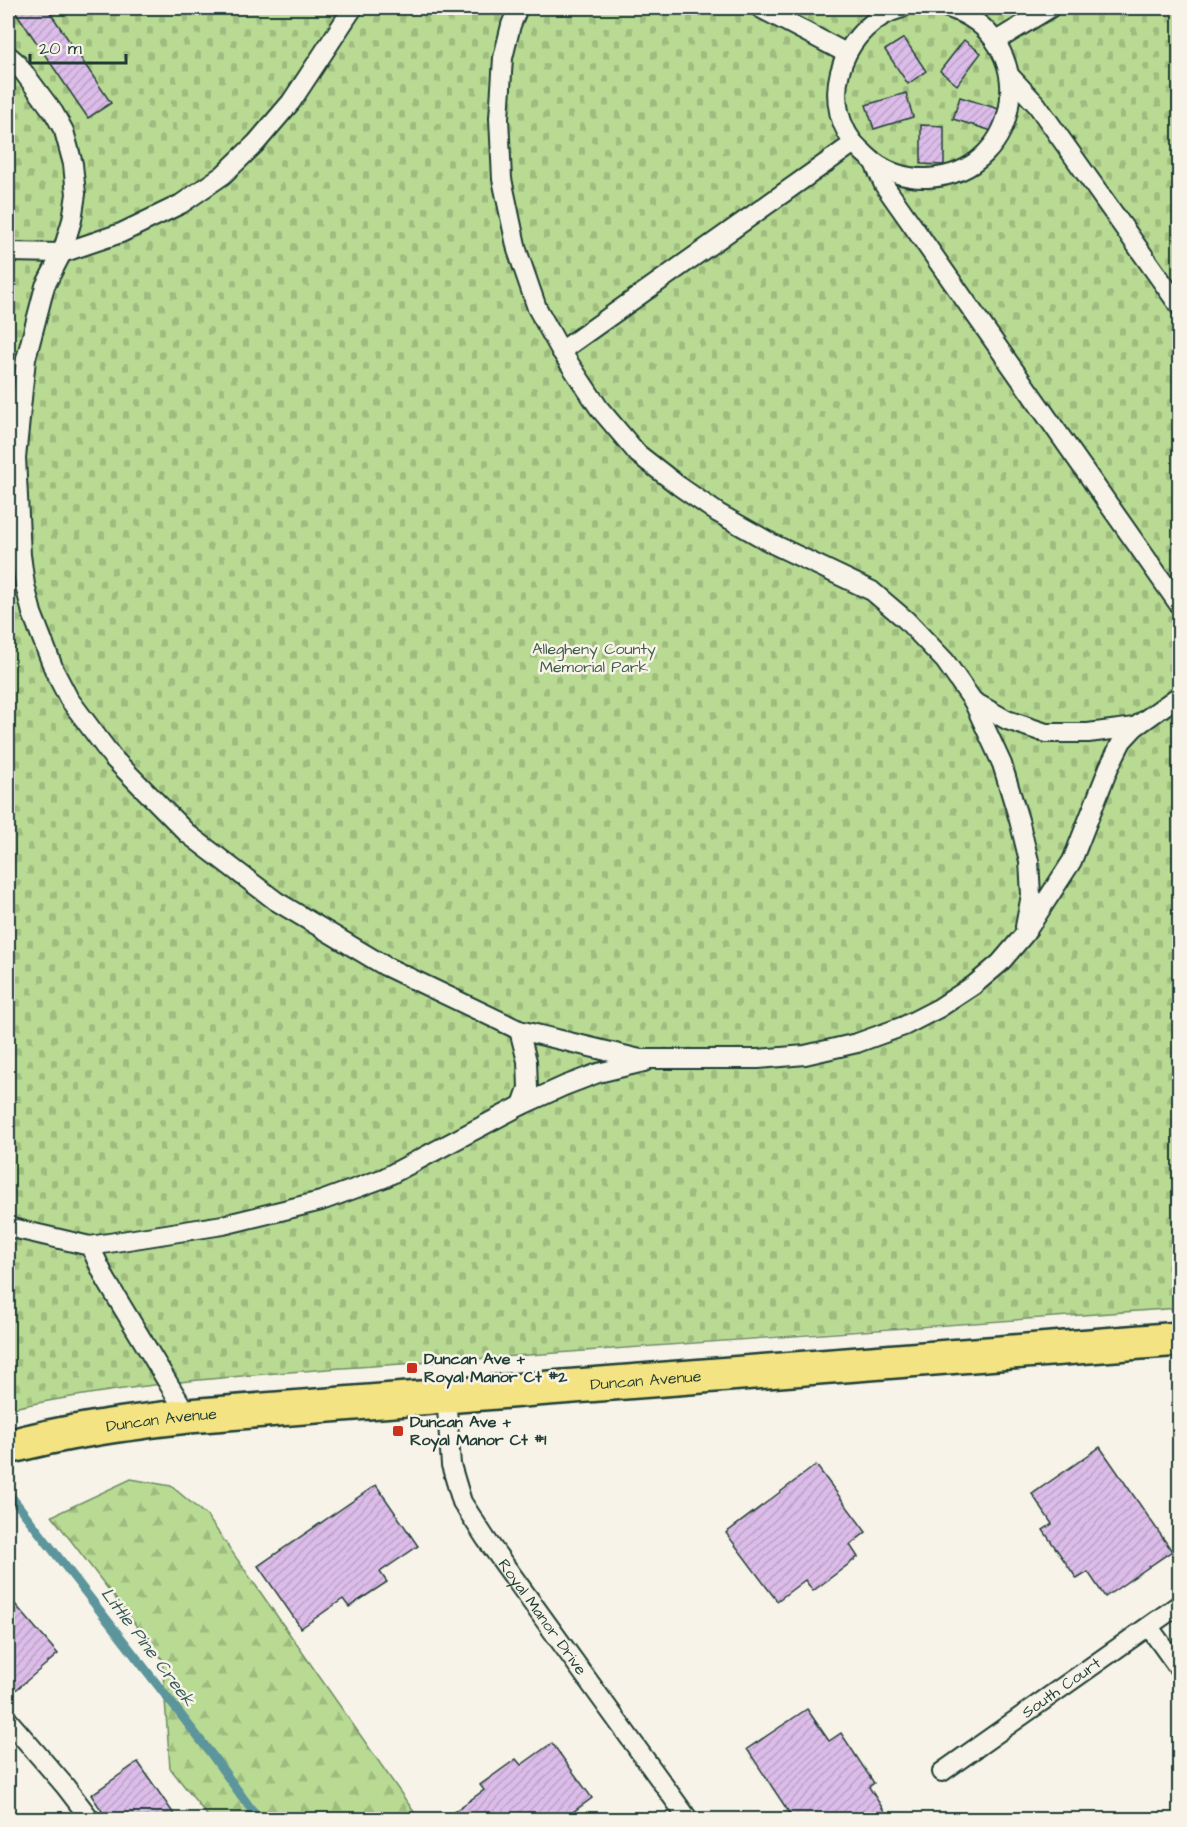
<svg xmlns="http://www.w3.org/2000/svg" width="1187" height="1827" font-family="'Architects Daughter',sans-serif">
  <style>
    .forest { fill: url(#forest-firs); stroke: #6c8c64; stroke-width: 1.5 }
    .cemetery { fill: url(#cemetery-stones); stroke: #6c8c64; stroke-width: 1.5 }
    .lines { fill: none; stroke-linecap: round; stroke-linejoin: round }
    .stream { stroke: #5b959c; stroke-width: 9 }
    .building { fill: url(#building-hatch); stroke: #1f3d34; stroke-width: 1.5 }
    .service-casing { stroke: #1f3d34; stroke-width: 22 }
    .primary-casing { stroke: #1f3d34; stroke-width: 38 }
    .service { stroke: #f7f3e8; stroke-width: 18 }
    .primary { stroke: #f4e382; stroke-width: 33 }
    .poi-dot { fill: #c8321e; stroke: #f7f3e8; stroke-width: 2 }
    .labels { text-anchor: middle; dominant-baseline: central; stroke-width: 5; stroke-linejoin: round; paint-order: stroke }
    .park-label { font-size: 16px; fill: #3e5c47; stroke: #f7f3e8 }
    .poi-label { font-size: 16px; font-weight: bold; fill: #1f3d34; stroke: #f7f3e8; text-anchor: start }
    .street-label { font-size: 16px; fill: #1f3d34; stroke: #f7f3e8 }
    .water-label { font-size: 18px; font-style: italic; fill: #335a57; stroke: #f7f3e8 }
  </style>
  <defs>
    <pattern id="forest-firs" width="22" height="20" patternUnits="userSpaceOnUse" patternTransform="scale(1.5)"><rect width="22" height="20" fill="#b9da93"/><path d="M5 1l3.5 6h-7zM16 11l3.5 6h-7z" fill="#9fbc7f"/></pattern>
    <pattern id="cemetery-stones" width="16" height="16" patternUnits="userSpaceOnUse" patternTransform="scale(1.5)"><rect width="16" height="16" fill="#b9da93"/><path d="M2 7V4a2 2 0 0 1 4 0v3zM10 15v-3a2 2 0 0 1 4 0v3z" fill="#9fbc7f"/></pattern>
    <pattern id="building-hatch" width="6" height="6" patternUnits="userSpaceOnUse" patternTransform="scale(1.5)"><rect width="6" height="6" fill="#dcbce8"/><path d="M-1 1l2-2M0 6l6-6M5 7l2-2" fill="none" stroke="#bca2c8"/></pattern>
  </defs>
  <rect width="100%" height="100%" fill="#f7f3e8"/>
  <filter id="ink" filterUnits="userSpaceOnUse"><feTurbulence type="fractalNoise" baseFrequency=".0167" numOctaves="2"/><feDisplacementMap in="SourceGraphic" scale="12" xChannelSelector="R" yChannelSelector="G"/><feConvolveMatrix kernelMatrix="1 2 1 2 8 2 1 2 1" color-interpolation-filters="sRGB"/></filter>
  <g filter="url(#ink)">
    <!-- forest -->
    <polygon class="forest" points="131,1479 171,1486 207,1516 419,1819 210,1819 170,1768 162,1659 52,1516"/>
    <!-- cemetery -->
    <path class="cemetery" d="M 8,8 L 1179,8 L 1179,1308 C 940,1324 700,1341 460,1360 C 309,1371 156,1377 8,1409 Z"/>
    <g class="lines">
      <!-- stream -->
      <polyline class="stream" points="10,1495 212,1755 259,1820"/>
    </g>
    <!-- building -->
    <g class="building">
      <polygon points="8,8 47,8 111,103 88,118 15,11 8,10"/>
      <polygon points="904,38 926,71 908,84 885,50"/>
      <polygon points="964,40 981,53 957,85 940,71"/>
      <polygon points="906,93 913,117 874,129 866,105"/>
      <polygon points="960,97 999,109 992,131 953,119"/>
      <polygon points="921,125 944,126 944,165 921,164"/>
      <polygon points="1100,1447 1172,1551 1105,1597 1088,1572 1077,1579 1043,1530 1052,1524 1032,1494"/>
      <polygon points="816,1465 866,1532 850,1545 858,1557 813,1591 805,1580 777,1601 726,1533"/>
      <polygon points="376,1485 418,1546 380,1572 387,1582 349,1607 343,1599 301,1628 258,1566"/>
      <polygon points="8,1596 58,1654 10,1695 8,1692"/>
      <polygon points="807,1709 829,1741 841,1733 874,1783 869,1787 890,1820 794,1820 747,1749"/>
      <polygon points="552,1743 592,1798 562,1820 455,1820 451,1814 484,1790 480,1785 516,1759 521,1765"/>
      <polygon points="138,1762 178,1820 108,1820 91,1795"/>
    </g>
    <g class="lines">
      <defs>
        <g id="service">
          <polyline points="518,8 511,25 503,58 499,118 502,179 517,250 537,308 561,351 599,408 638,454 679,486 718,513 773,544 872,591 906,620 945,661 973,701 1007,720 1046,733 1088,733 1135,727"/>
          <polyline points="760,8 846,53"/>
          <path d="M 902,8 C 846,23 817,94 853,142 C 857,147 862,151 866,155 C 882,171 905,179 928,178 C 1026,173 1041,36 948,8"/>
          <polyline points="996,41 1050,8"/>
          <polyline points="8,55 16,62 54,113 64,131 73,164 76,194 72,220 62,253 45,286 26,359 16,458 21,555 25,585 32,613 55,672 69,699 113,758 188,834 276,901 385,966 519,1030 640,1059 758,1059 805,1055 857,1043 904,1026 939,1008 974,985 1000,963 1024,935 1072,861 1109,767 1122,741 1135,727 1180,695"/>
          <polyline points="1010,76 1037,105 1180,307"/>
          <polyline points="874,163 884,185 1180,606"/>
          <polyline points="8,252 62,253 121,233 181,204 223,175 256,143 291,102 353,8"/>
          <polyline points="561,351 854,143"/>
          <polyline points="973,701 1002,764 1019,820 1029,861 1031,895 1025,927"/>
          <polyline points="519,1030 527,1061 528,1088 522,1105"/>
          <polyline points="8,1227 90,1246 223,1225 321,1201 384,1178 522,1105 564,1086 598,1073 644,1062"/>
          <polyline points="90,1246 106,1280 188,1416"/>
          <path id="s1" d="M 446,1395 L 451,1465 L 462,1502 L 486,1539 L 689,1820"/>
          <polyline points="1149,1627 1180,1670"/>
          <polyline points="8,1720 65,1786 91,1820"/>
          <path id="s2" d="M 942,1772 L 1180,1604"/>
        </g>
        <g id="primary">
          <path id="s3" d="M 8,1447 C 67,1431 127,1423 188,1416 L 1180,1339"/>
        </g>
      </defs>
      <!-- service casing -->
      <use href="#service" class="service-casing"/>
      <!-- primary casing -->
      <use href="#primary" class="primary-casing"/>
      <!-- service -->
      <use href="#service" class="service"/>
      <!-- primary -->
      <use href="#primary" class="primary"/>
    </g>
  </g>
  <!-- markers -->
  <g class="poi-dot">
    <rect x="406" y="1362" width="12" height="12" rx="3"/>
    <rect x="392" y="1425" width="12" height="12" rx="3"/>
  </g>
  <g class="labels">
    <!-- park labels -->
    <g class="park-label">
      <text x="594" y="649">Allegheny County<tspan x="594" dy="18">Memorial Park</tspan></text>
    </g>
    <!-- poi labels -->
    <g class="poi-label">
      <text x="424" y="1359">Duncan Ave +<tspan x="424" dy="18">Royal Manor Ct #2</tspan></text>
      <text x="410" y="1422">Duncan Ave +<tspan x="410" dy="18">Royal Manor Ct #1</tspan></text>
    </g>
    <!-- street labels -->
    <g class="street-label">
      <text stroke="none"><textPath href="#s3" startOffset="642">Duncan Avenue</textPath></text>
      <text stroke="none"><textPath href="#s3" startOffset="156">Duncan Avenue</textPath></text>
      <text stroke="none"><textPath href="#s1" startOffset="249">Royal Manor Drive</textPath></text>
      <text stroke="none"><textPath href="#s2" startOffset="146">South Court</textPath></text>
    </g>
    <!-- water labels -->
    <g class="water-label">
      <text transform="translate(148 1647) rotate(53)">Little Pine Creek</text>
    </g>
  </g>
  <!-- margin -->
  <rect width="1187" height="1827" fill="none" stroke="#f7f3e8" stroke-width="30"/>
  <rect x="15" y="15" width="1157" height="1797" fill="none" stroke="#1f3d34" stroke-width="2" filter="url(#ink)"/>
  <!-- scale -->
  <path d="M30 54v9h96v-9" fill="none" stroke="#1f3d34" stroke-width="3"/>
  <text x="39" y="54" font-size="18" fill="#1f3d34" stroke="#f7f3e8" stroke-width="4.5" paint-order="stroke">20 m</text>
</svg>
